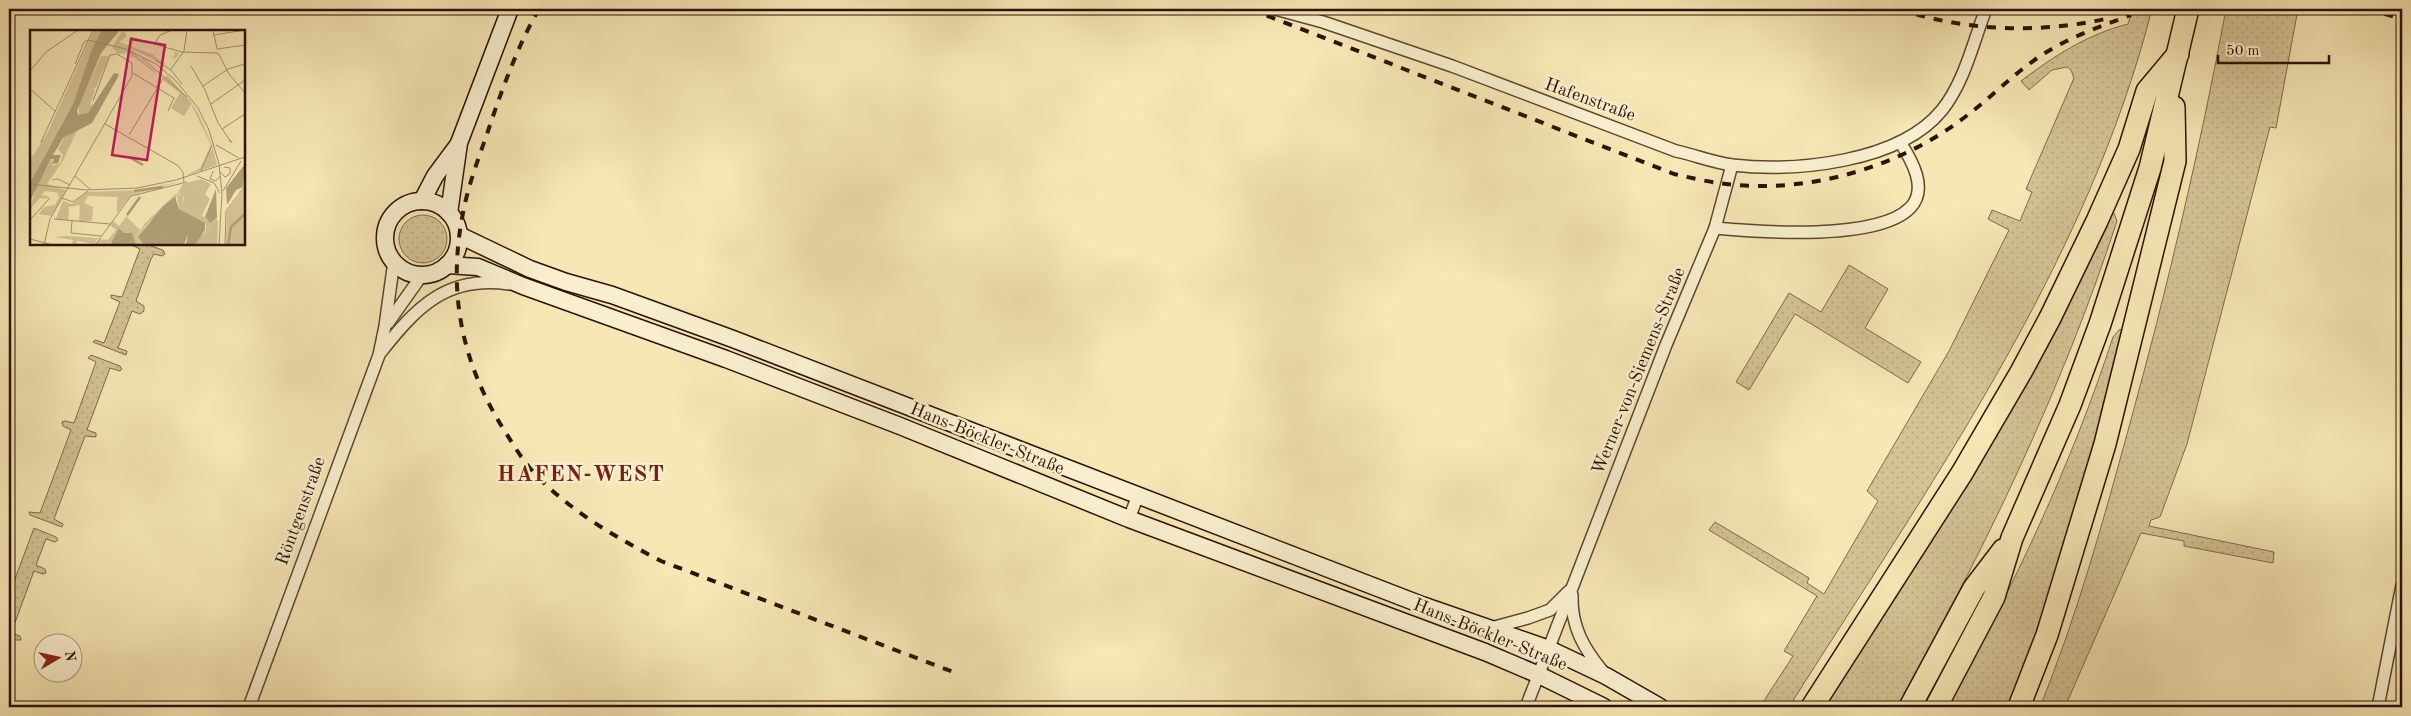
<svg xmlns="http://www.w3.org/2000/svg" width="2411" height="716" font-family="'Old Standard TT',serif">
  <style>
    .grass { fill: url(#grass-dots); stroke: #806a4a }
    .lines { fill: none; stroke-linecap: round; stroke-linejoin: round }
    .stream { stroke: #7c6747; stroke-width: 4.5 }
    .street-casing { stroke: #5e472d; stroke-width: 14 }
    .secondary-casing { stroke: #2c1200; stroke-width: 19 }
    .highway-casing { stroke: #2c1200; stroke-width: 24 }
    .street { stroke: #f9efce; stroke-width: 11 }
    .secondary { stroke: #f9efce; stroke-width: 16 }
    .highway { stroke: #f6e7b4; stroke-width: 21 }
    .rail { stroke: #2c1200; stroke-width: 4; stroke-dasharray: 9 9; stroke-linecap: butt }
    .labels { text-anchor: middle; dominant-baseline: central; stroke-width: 5; stroke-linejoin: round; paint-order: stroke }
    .street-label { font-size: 18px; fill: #2c1200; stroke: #f9efce }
    .district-label { font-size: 22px; font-weight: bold; letter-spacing: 1px; fill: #7a1f14; stroke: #f9efce }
    .inset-river { fill: none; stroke: #b19f77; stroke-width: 2.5 }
    .inset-road { fill: none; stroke: #a5926c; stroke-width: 1 }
    .view { fill: #c2185b; fill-opacity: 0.15; stroke: #c2185b; stroke-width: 2.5 }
    .inset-edge { fill: none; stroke: #2c1200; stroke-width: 2.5 }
  </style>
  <defs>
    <pattern id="grass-dots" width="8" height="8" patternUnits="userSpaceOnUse" patternTransform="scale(1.25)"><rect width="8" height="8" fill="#d4c395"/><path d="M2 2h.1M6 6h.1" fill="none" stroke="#b6a67f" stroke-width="1.8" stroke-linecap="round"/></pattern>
  </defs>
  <rect width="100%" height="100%" fill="#f6e7b4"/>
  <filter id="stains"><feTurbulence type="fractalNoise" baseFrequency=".004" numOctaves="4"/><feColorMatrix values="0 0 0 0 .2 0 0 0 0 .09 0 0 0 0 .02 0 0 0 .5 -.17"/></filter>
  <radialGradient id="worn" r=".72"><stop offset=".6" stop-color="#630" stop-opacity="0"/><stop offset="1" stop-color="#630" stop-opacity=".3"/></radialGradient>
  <!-- grass -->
  <g class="grass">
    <path d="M 2133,9 L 2152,9 C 2086,267 1929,485 1789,707 L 1760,707 L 1793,656 L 1784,651 L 1817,596 L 1709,530 L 1715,522 L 1809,578 L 1807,583 L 1824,594 L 1878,501 L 1867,491 L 1949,351 L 2009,230 L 1988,219 L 1992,210 L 2020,221 L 2032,192 L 2026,189 L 2074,78 L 2071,70 L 2067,67 L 2052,70 L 2029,90 L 2021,81 C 2054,56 2088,34 2128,24 Z"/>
    <path d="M 2226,9 L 2298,9 L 2276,128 L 2270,127 L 2187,444 L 2160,517 L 2151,520 L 2149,526 L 2274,552 L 2273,563 L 2184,546 L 2184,541 L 2141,533 L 2065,707 L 2040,707 C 2077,616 2103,522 2129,427 C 2167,290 2200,149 2226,9 Z"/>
    <path d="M 2114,213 L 2117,221 C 2062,390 1984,551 1897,707 L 1823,707 L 2065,310 L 2090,261 L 2110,214 Z"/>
    <circle cx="423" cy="239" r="24"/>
    <polygon points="129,244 145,244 163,250 165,254 162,256 154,254 151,259 136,301 144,306 144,311 140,314 132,311 118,348 127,351 126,355 93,342 95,340 104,343 120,302 111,298 111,295 122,297 140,249"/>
    <polygon points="1849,265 1888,289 1865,328 1921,362 1908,383 1795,314 1749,390 1736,382 1789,293 1821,312"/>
    <path d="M 2120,329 L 2125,334 L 2045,618 L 2011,707 L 1947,707 C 2013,588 2071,466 2113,337 Z"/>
    <polygon points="91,355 120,366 122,369 120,371 110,368 87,430 96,433 96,437 85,436 54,519 63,524 62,527 30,515 29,512 40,513 71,430 63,426 62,422 65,421 74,423 96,362 88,358"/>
    <polygon points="34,528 56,537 58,540 55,542 46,539 36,565 45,569 46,573 43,574 34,571 13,628 11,633 20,636 21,640 9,640 9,595"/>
  </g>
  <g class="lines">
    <!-- stream -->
    <polyline class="stream" points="9,353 13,341"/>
    <defs>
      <g id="street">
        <path d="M 1275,9 L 1323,22 L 1452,66 L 1676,151 C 1695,155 1712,162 1732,165 C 1795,172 1899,163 1942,110 C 1965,81 1973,42 1986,9"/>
        <path d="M 1715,228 C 1759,232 1877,241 1910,208 C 1929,189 1911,159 1900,142"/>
        <polyline points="388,323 422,275"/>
        <path d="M 381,352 C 416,308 446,275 509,284"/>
        <polyline points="1129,519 1138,495"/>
        <path d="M 1572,595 C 1571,627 1584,649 1604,673"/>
        <polyline points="1491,628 1528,618 1550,610 1569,591"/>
        <polyline points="249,707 379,355 385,326 394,261"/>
        <polyline points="1526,707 1666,345 1715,228 1732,165"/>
        <polyline points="2378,707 2402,585"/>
      </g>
      <g id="secondary">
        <polyline points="422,201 435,176 458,145"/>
        <circle cx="422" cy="238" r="37"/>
        <polyline points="449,213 459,143 510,9"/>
        <polyline points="459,235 530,269 566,282 612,295 733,339 1422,605 1549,649 1606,676 1660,707"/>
        <polyline points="447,265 478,267 523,286 726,359 900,426 1129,519 1485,652 1539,675 1604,707"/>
      </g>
      <g id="highway">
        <polyline points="1812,707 1962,473 2021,372 2050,318 2097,221 2129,149 2147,91 2178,54"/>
        <polyline points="1910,707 1974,588 2003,550"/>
        <polyline points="1936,707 1994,597 2012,538 2070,405 2100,324 2150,168 2188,9"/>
        <polyline points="2019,707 2047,635 2105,444 2175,161 2174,107"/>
      </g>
    </defs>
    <!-- street casing -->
    <use href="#street" class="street-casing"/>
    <!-- secondary casing -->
    <use href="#secondary" class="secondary-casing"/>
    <!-- highway casing -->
    <use href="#highway" class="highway-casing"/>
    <!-- street -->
    <use href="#street" class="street"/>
    <!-- secondary -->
    <use href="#secondary" class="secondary"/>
    <!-- highway -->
    <use href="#highway" class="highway"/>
    <!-- rail -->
    <g class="rail">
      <path d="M 539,9 C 517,47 501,92 487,134 C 478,160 468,186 463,213 C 447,293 462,365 506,433 C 517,451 529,470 545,484 C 579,516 619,539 661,561 L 956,673"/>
      <path d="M 1250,9 L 1674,174 C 1691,178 1709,182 1726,184 C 1809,194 1900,167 1965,117 C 1992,97 2016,71 2045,53 C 2072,36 2102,26 2131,15"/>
      <path d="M 1899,9 C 1965,31 2036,34 2105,19"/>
      <polyline points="2367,9 2402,19"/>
    </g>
  </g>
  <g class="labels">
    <!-- street labels -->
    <g class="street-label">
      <text transform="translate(1590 100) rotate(20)">Hafenstraße</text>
      <text transform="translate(1639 371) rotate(-68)">Werner-von-Siemens-Straße</text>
      <text transform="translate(987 439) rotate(22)">Hans-Böckler-Straße</text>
      <text transform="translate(301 511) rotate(-70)">Röntgenstraße</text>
      <text transform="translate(1490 635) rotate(22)">Hans-Böckler-Straße</text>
    </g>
    <!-- district labels -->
    <g class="district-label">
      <text x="581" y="475">HAFEN-WEST</text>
    </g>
  </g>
  <!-- overview -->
  <g transform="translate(30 30)">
    <rect width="215" height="215" fill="#f6e7b4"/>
    <path d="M 64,0 L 72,0 L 62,20 L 43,74 L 0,153 L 0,130 L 17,104 ZM 93,0 L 97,6 L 89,12 L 124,25 L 127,20 L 124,26 L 138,36 L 145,29 L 140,26 L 141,25 L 144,28 L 145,21 L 149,24 L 140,35 L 138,36 L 97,17 L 128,44 L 125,42 L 121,47 L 124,42 L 102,26 L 102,29 L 100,23 L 88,24 L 83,18 L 80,24 L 84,14 ZM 71,26 L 79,26 L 66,58 L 62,58 L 65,60 L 60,75 L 65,74 L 57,84 L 49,86 L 49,75 ZM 137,45 L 160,71 L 169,85 L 182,115 L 180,123 L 183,118 L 187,135 L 155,146 L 170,138 L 181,115 L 161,74 L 154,86 L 141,78 L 150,63 L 133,50 ZM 48,99 L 32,132 L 17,154 L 36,160 L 22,186 L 9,184 L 14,177 L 25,175 L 29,167 L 27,163 L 30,163 L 15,161 L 11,166 L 15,165 L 22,169 L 10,168 L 0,179 L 6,157 L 22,129 L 22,136 L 30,133 L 33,125 L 28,119 L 34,108 ZM 153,151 L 101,165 L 87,183 L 87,167 L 58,166 L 54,173 L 63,177 L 62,191 L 49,191 L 50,175 L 39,177 L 38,190 L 26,189 L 33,171 L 42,174 L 57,162 L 110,160 ZM 147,163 L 153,166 L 152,178 L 172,185 L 182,195 L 169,215 L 165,215 L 166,211 L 176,201 L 176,195 L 149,179 ZM 111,167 L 97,187 L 110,200 L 106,207 L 111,215 L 106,215 L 102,210 L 102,203 L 94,203 L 89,198 L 80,215 L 66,214 L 70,209 L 78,210 L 86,200 L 80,195 L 83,191 L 89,196 ZM 37,206 L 68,208 L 64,214 L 47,211 L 46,215 L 42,215 L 43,210 L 24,207 Z" fill="#d4c395"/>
    <path d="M 215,158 L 215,215 L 196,215 L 197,181 ZM 147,163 L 146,168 L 118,193 L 108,207 L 114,215 L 111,215 L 106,207 L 115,193 ZM 175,189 L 180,193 L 186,189 L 188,191 L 187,215 L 169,215 L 181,197 Z" fill="#d4c395"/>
    <path d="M 171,149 L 181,154 L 175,164 L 180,169 L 172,185 L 152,178 L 154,167 L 148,162 L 153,154 Z" fill="#d4c395"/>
    <path d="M 72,0 L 90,0 L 71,23 L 47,81 L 48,85 L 58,83 L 84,43 L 89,44 L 88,47 L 62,93 L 33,108 L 23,125 L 31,125 L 28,133 L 22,134 L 24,129 L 21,129 L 0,171 L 0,153 L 43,74 L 62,19 ZM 215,134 L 213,157 L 206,160 L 197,175 L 196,158 ZM 186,159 L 187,188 L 180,193 L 175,187 ZM 145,167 L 149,179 L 175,193 L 175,200 L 165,215 L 156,215 L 158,204 L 154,215 L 114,215 L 108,207 L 133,176 ZM 89,198 L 94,203 L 102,203 L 106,215 L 80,215 Z" fill="#b19f77"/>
    <path class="inset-river" d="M 99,127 L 113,135M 104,161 L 133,157M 97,185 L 110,167M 198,215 L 201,197 L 215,184"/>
    <path class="inset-road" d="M 183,0 L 187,19M 183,5 L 215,0M 100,7 L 152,22 L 188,23M 58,10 L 96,19 L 126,34 L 146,51 L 168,78 L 179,100 L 189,134 L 192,164 L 189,215M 125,13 L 130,5 L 142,0M 187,19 L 215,15M 188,23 L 199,44 L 215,63M 112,28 L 157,67M 125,30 L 141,40 L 152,54M 45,34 L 54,12 L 58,10M 161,36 L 175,60 L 188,93 L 201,112 L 202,112 L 199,110M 141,39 L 154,21 L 157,0M 0,41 L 16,22 L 48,0M 103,43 L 144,68 L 138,81M 173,56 L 198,39 L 215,34M 0,59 L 26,82M 181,74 L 215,50M 75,94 L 147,135 L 153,142 L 154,153M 192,99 L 215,84M 99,105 L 134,47M 12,110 L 11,112 L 63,0M 186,115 L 209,128M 171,141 L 182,115M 183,141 L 180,149 L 186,151 L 190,146M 190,142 L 195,147 L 200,144 L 200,138 L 194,137M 45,146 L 60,159M 167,146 L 184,153 L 190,163M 22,150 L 28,149 L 40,155M 0,154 L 56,160 L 107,158 L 146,150 L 215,127M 193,161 L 211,131M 32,168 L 43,172 L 58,161M 24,189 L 80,194M 0,190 L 19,169M 42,191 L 41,203 L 71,206M 0,209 L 23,215M 14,215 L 20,189 L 102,46 L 102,33 L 87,24 L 80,25 L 63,71M 65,215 L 101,166 L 157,152M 195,215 L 196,181 L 215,156"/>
    <path class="view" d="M 101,9 L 135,15 L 117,130 L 82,125 Z"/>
    <rect width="215" height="215" class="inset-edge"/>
  </g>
  <!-- margin -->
  <rect width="2411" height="716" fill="none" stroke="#f6e7b4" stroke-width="30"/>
  <rect x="10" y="10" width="2391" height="696" fill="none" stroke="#2c1200" stroke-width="2.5"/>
  <rect x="15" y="15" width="2381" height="686" fill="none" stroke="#2c1200"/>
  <!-- north arrow -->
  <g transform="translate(58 658) rotate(81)"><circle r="24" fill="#f9efce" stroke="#a7977c"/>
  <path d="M0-4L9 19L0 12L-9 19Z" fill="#8f2418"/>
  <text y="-8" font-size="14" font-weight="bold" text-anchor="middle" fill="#2c1200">N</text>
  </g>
  <!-- scale -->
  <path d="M2218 55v8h111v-8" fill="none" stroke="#2c1200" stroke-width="2.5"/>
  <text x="2226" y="55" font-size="15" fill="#2c1200" stroke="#f9efce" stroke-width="4" paint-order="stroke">50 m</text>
  <rect width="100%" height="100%" filter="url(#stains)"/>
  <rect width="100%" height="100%" fill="url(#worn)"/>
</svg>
